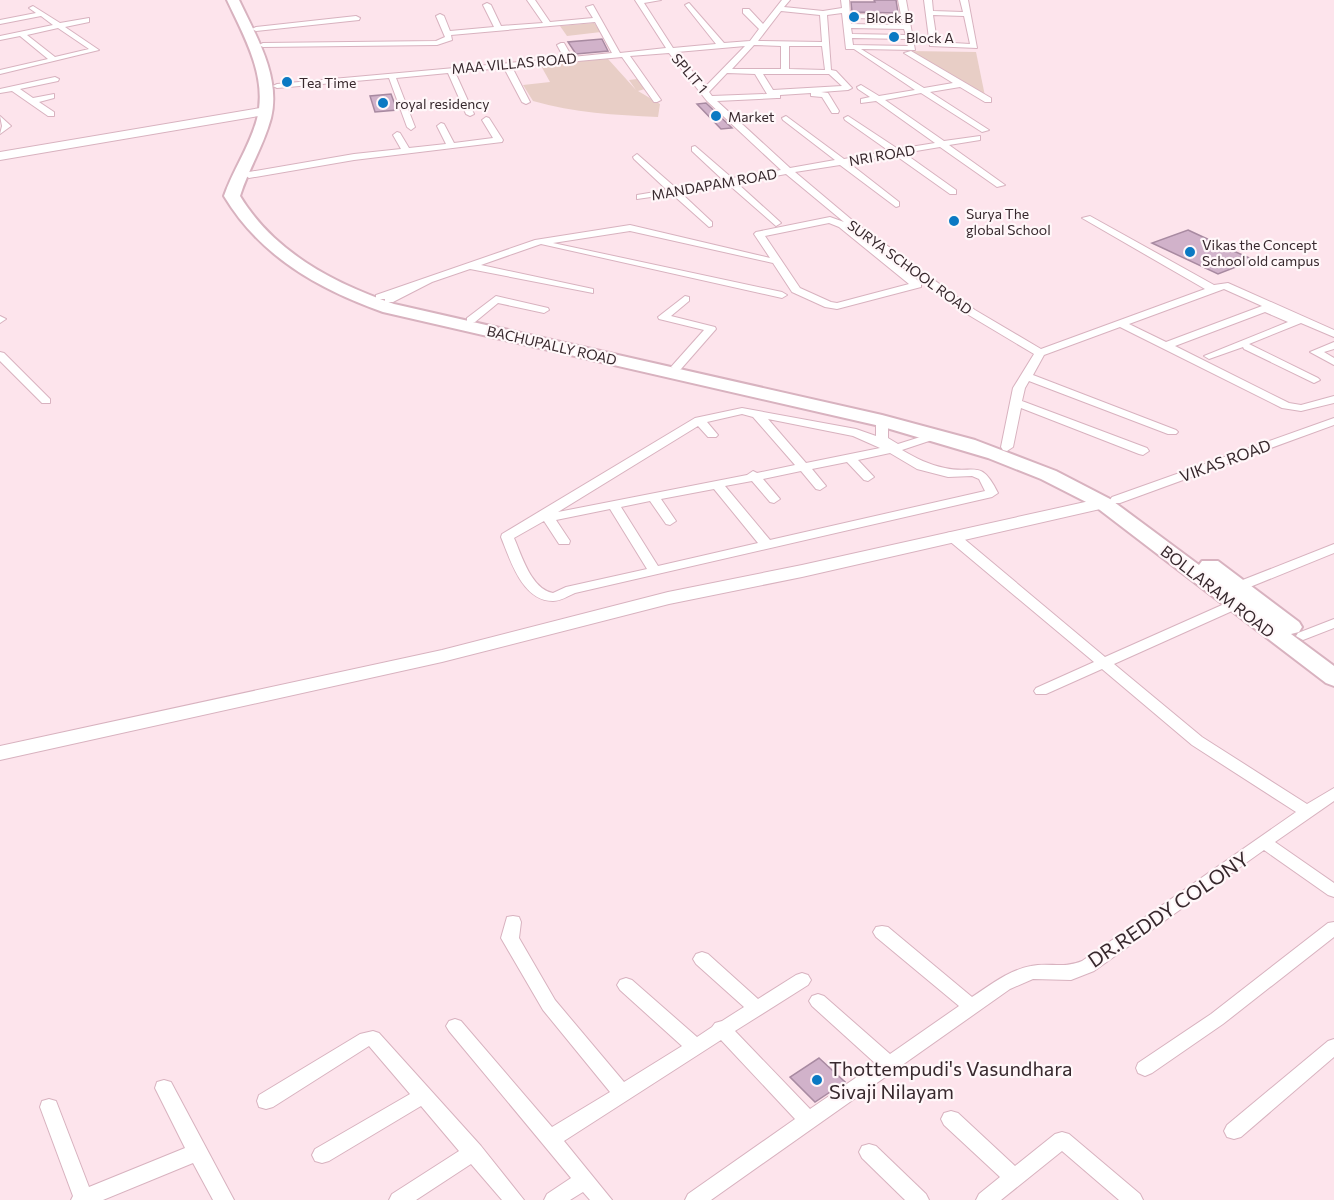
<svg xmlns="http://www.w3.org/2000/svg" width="1334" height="1200" font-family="Commissioner,sans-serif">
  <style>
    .green { fill: #e8cec6 }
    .building { fill: #d1b2ca; stroke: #a88aa1; stroke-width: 1.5 }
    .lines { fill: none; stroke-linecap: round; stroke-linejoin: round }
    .street-casing { stroke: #d8b2bf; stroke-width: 2 }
    .secondary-casing { stroke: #d8b2bf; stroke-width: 2 }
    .primary-casing { stroke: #d8b2bf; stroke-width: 4 }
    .street { fill: #fff; fill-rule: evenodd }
    .secondary { fill: #fff; fill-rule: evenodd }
    .primary { fill: #fff; fill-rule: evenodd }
    .poi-dot { fill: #0b79c3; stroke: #fff7f9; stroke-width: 2 }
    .labels { text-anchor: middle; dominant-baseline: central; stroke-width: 4.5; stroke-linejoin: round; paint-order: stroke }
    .far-poi-label { font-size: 14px; fill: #37282d; stroke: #fff7f9; text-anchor: start }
    .far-street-label { font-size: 14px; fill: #37282d; stroke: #fff7f9 }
    .street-label { font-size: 16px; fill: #37282d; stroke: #fff7f9 }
    .near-street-label { font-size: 20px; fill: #37282d; stroke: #fff7f9 }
    .near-poi-label { font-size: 20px; fill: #37282d; stroke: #fff7f9; text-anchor: start }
  </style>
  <rect width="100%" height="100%" fill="#fde4ec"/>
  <!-- green -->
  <g class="green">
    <polygon points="594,23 601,32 567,36 560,26"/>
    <polygon points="909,51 976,52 985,96"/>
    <path d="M 608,59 L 636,90 L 629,80 L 637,79 L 645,89 L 638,91 L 660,104 L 658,117 C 615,115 574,113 533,101 L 523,85 L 550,82 L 540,64 Z"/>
  </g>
  <!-- building -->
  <g class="building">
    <polygon points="874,0 896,0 898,13 852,12 851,2 875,2"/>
    <polygon points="602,39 608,51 576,54 568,42"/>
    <polygon points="391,94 397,110 375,112 370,96"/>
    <polygon points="706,103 732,128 721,129 697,104"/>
    <polygon points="1188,230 1229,249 1254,260 1218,274 1152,243"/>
    <polygon points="819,1058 845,1082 815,1102 790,1077"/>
  </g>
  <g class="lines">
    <defs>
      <g id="street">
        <path d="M 527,0 L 535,0 L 550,22 L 593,18 L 586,7 L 593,5 L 620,53 L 666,48 L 635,0 L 661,0 L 644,3 L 673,48 L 716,44 L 685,5 L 689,3 L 724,43 L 750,41 L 759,29 L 743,13 L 743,9 L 749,9 L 763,24 L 782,0 L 790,0 L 784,7 L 823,11 L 842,8 L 841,0 L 849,0 L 850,14 L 901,15 L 898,0 L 906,0 L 915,50 L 861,49 L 924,88 L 953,83 L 904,53 L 911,51 L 991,98 L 991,102 L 985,102 L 960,87 L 930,92 L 989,130 L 982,132 L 921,93 L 885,100 L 944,141 L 980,136 L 980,140 L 949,145 L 1005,185 L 997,187 L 940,147 L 904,153 L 956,190 L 956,194 L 950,194 L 895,155 L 849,163 L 899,202 L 899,206 L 896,207 L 840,165 L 795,172 L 852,220 L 975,310 L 1041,349 L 1205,289 L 1082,218 L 1090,216 L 1214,285 L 1228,283 L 1334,330 L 1334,337 L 1301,323 L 1249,344 L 1318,378 L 1320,380 L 1314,383 L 1244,349 L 1243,347 L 1209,359 L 1204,356 L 1288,322 L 1265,312 L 1175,346 L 1289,403 L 1301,405 L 1334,396 L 1334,403 L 1301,411 L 1282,408 L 1120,327 L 1044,355 L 1033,375 L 1176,430 L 1178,432 L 1176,434 L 1168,434 L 1029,381 L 1025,388 L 1022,401 L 1147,448 L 1149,451 L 1143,455 L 1139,454 L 1021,408 L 1013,447 L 1007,451 L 1003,450 L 1001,447 L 1013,388 L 1034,354 L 967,314 L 860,234 L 921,283 L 921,287 L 837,309 L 825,307 L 792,292 L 773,263 L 630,231 L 553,243 L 782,292 L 787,295 L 782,298 L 541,244 L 481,265 L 593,289 L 593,293 L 470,269 L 432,282 L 393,302 L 385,302 L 385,299 L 376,299 L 376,295 L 535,240 L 630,225 L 770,258 L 754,234 L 756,232 L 830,217 L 844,222 L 786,174 L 737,183 L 779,221 L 781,223 L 776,226 L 728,184 L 681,193 L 712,222 L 712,226 L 709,227 L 672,194 L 637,199 L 637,195 L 667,190 L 634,159 L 633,157 L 637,154 L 676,188 L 723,180 L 692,151 L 692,147 L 695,146 L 732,178 L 781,170 L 707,101 L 669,53 L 630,56 L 661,100 L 657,102 L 654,102 L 622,57 L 512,67 L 530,102 L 526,104 L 522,102 L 504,68 L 455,72 L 474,114 L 470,116 L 466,114 L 448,73 L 396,78 L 415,127 L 411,130 L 407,127 L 389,78 L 277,88 L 273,86 L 277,84 L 564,58 L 557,45 L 561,43 L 564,43 L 572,57 L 612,53 L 595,22 L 451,35 L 452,40 L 437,45 L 263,47 L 259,45 L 263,43 L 436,41 L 445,37 L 436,16 L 440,14 L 444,16 L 450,31 L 494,27 L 483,5 L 487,3 L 491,5 L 501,26 L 543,23 ZM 781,11 L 820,15 L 822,42 L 758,41 ZM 842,13 L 846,49 L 854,49 L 915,90 L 879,96 L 861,85 L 857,87 L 858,89 L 870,97 L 861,99 L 861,103 L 876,101 L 935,143 L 898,149 L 848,116 L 844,118 L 845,120 L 889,151 L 844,159 L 786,116 L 782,118 L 783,120 L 835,160 L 790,168 L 717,101 L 777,98 L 780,98 L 780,95 L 811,93 L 811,96 L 822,97 L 832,113 L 838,113 L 839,111 L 828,93 L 821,92 L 848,90 L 852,88 L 836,71 L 831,70 L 827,15 ZM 850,18 L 902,19 L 903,25 L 851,24 ZM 851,28 L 904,29 L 906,35 L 852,34 ZM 852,38 L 906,39 L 908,46 L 853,45 ZM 754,45 L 781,46 L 781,69 L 732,69 ZM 745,46 L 705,87 L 677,52 ZM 789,46 L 822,46 L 825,70 L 789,69 ZM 727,73 L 755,74 L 767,94 L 712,96 L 709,92 ZM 763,74 L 829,74 L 842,86 L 773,90 ZM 829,223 L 839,227 L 909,284 L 837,303 L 831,302 L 800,288 L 765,236 ZM 1224,289 L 1262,306 L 1166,342 L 1129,324 Z"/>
        <path d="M 924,0 L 932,0 L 933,11 L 963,12 L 960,0 L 968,0 L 977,48 L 930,46 ZM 933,15 L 964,16 L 970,44 L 937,42 Z"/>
        <path d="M 33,6 L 60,23 L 89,18 L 89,22 L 65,27 L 99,50 L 0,74 L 0,70 L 48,59 L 20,36 L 0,40 L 0,36 L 53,25 L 41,16 L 0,24 L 0,20 L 36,13 L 29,8 ZM 58,28 L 89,49 L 55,57 L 27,35 Z"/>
        <polygon points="356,16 360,18 359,20 256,31 252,29 256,27"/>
        <polygon points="55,77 59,79 58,81 20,89 33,98 54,94 54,98 39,102 54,112 54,116 48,116 12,91 0,93 0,89"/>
        <polygon points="0,116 11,126 0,134 2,126"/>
        <polygon points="486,117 489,118 503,140 502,142 354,160 249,178 245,175 249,172 354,154 401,149 393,135 397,132 400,133 409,148 446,144 437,126 441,123 444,124 454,143 493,138 482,120"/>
        <polygon points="496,296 548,308 549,310 544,313 498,303 475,322 467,322 467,318"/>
        <polygon points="685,296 689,297 689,301 671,316 715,327 716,329 681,369 677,370 671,367 704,330 659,319 658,317"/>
        <polygon points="0,316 6,319 0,323"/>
        <polygon points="1334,342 1334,349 1324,352 1334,358 1334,365 1310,352"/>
        <polygon points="0,352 4,353 50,399 50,403 42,403 0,361"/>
        <path d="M 742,408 L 856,429 L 876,436 L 876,421 L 882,418 L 888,421 L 888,438 L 898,444 L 933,433 L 941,433 L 943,435 L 941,437 L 902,450 C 916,458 929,465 945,468 C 975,475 980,457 998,493 L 992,497 L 575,593 C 568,596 561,601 553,601 C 522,601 510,559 501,537 L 502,534 L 695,418 ZM 742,414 L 753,417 L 795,465 L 757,473 L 753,471 L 747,475 L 558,512 L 698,426 L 708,437 L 716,437 L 718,435 L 707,422 ZM 768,419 L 853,436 L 880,448 L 806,463 ZM 890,453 L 917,469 L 948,477 L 972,476 L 979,479 L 985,491 L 770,540 L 725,486 L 752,481 L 770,502 L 774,503 L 780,499 L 763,479 L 801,471 L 816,489 L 820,490 L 826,486 L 812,469 L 847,462 L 864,480 L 868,481 L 874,477 L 858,460 ZM 714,489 L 758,543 L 658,566 L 621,507 L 650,501 L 666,524 L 670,525 L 676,521 L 661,499 ZM 610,509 L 647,569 L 566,587 L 553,593 C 531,589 522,556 514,538 L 544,521 L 559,544 L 569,544 L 570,541 L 556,520 Z"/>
        <polygon points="1334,418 1334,425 1120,503 1112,503 1110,500 1112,497"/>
        <path d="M 952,532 L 957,533 L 1105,657 L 1231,601 L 1241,601 L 1243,604 L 1241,607 L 1114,664 L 1202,737 L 1307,804 L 1334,788 L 1334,801 L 1275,842 L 1334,883 L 1334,897 L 1328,895 L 1264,850 L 1094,971 L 1071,980 L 1033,979 L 1010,989 L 711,1200 L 685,1200 L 688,1194 L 795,1119 L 721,1040 L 564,1141 L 612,1200 L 590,1200 L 583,1192 L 570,1200 L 544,1200 L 547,1194 L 571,1178 L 449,1031 L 446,1026 L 449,1021 L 455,1019 L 461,1021 L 552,1127 L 610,1092 L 543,1010 L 501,938 L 507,917 L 513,916 L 519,917 L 521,922 L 519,938 L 555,1000 L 624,1082 L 682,1046 L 620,990 L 617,985 L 620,980 L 626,978 L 632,980 L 697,1037 L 712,1027 L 715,1023 L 722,1021 L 744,1007 L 696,964 L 693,959 L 696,954 L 702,952 L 708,954 L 758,999 L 796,975 L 802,973 L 808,975 L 811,980 L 808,985 L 735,1031 L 810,1109 L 876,1064 L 812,1006 L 809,1001 L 812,996 L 818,994 L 824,996 L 890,1054 L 959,1006 L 876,937 L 873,932 L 876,927 L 882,926 L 888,927 L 972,997 C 990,985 1009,970 1031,966 C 1049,962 1063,969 1082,961 L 1296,812 L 1192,745 L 1102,669 L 1046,694 L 1036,694 L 1034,691 L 1036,688 L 1094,662 L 947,539 L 946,536 L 947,533 Z"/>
        <polygon points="1334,544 1334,553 1245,589 1235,589 1233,586 1235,583"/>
        <polygon points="1334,619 1334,628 1303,640 1296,636 1298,633"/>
        <polygon points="1334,922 1334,937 1223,1024 1152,1073 1145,1076 1138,1073 1136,1068 1138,1063 1211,1014 1328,923"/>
        <polygon points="373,1031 379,1033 481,1146 524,1200 502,1200 471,1164 416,1200 389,1200 392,1194 459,1151 421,1106 329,1161 322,1163 315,1161 312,1155 315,1149 410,1094 369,1046 273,1107 266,1109 259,1107 257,1101 259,1095 360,1034"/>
        <polygon points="1334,1039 1334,1057 1241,1137 1234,1139 1227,1137 1224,1131 1227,1125 1328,1041"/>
        <polygon points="164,1080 171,1082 234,1200 213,1200 193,1163 103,1200 71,1200 73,1196 40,1107 42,1101 49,1099 56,1101 89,1187 185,1148 155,1088 157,1082"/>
        <polygon points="951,1111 958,1113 1015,1166 1055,1134 1062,1132 1069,1134 1140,1194 1143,1200 1119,1200 1062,1151 1001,1200 976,1200 979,1194 1000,1177 944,1125 941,1119 944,1113"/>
        <polygon points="869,1144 876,1146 926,1194 929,1200 905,1200 862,1158 859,1152 862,1146"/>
      </g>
      <g id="secondary">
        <polygon points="266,107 270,108 270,114 0,160 0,152"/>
        <polygon points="1103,498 1109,499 1112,503 1109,507 802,577 669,604 442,662 0,760 0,746 442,650 668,592 802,565"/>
      </g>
      <path id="primary" d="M 227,0 L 239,0 C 256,36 281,77 271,118 C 264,145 248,170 240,196 C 274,252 333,283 394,304 L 882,415 L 975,440 L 1056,471 L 1110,499 L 1199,565 L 1202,561 L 1218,561 L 1299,622 L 1302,627 L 1299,632 L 1291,634 L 1334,666 L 1334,686 L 1326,683 L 1096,507 L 1041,479 L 988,458 L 880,426 L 383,312 C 318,289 260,256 224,196 C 233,170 250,146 257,119 C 268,77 244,36 227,0 Z"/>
    </defs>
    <!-- street casing -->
    <use href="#street" class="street-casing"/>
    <!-- secondary casing -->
    <use href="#secondary" class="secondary-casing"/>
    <!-- primary casing -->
    <use href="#primary" class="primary-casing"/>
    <!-- street -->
    <use href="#street" class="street"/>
    <!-- secondary -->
    <use href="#secondary" class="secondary"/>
    <!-- primary -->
    <use href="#primary" class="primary"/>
  </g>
  <!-- markers -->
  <g class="poi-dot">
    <circle cx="854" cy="17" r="6"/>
    <circle cx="894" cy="37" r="6"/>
    <circle cx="287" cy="82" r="6"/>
    <circle cx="383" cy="103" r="6"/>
    <circle cx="716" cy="116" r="6"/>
    <circle cx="954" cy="221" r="6"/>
    <circle cx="1190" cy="252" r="6"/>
    <circle cx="817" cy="1080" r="6"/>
  </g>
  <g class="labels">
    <!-- far-poi labels -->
    <g class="far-poi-label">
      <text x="866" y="17">Block B</text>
      <text x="906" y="37">Block A</text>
      <text x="299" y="82">Tea Time</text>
      <text x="395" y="103">royal residency</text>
      <text x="728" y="116">Market</text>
      <text x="966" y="213">Surya The<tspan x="966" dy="16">global School</tspan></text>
      <text x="1202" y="244">Vikas the Concept<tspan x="1202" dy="16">School old campus</tspan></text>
    </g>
    <!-- far-street labels -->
    <g class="far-street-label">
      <text transform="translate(514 63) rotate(-5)">MAA VILLAS ROAD</text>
      <text transform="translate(690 73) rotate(50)">SPLIT 1</text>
      <text transform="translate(882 155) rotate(-10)">NRI ROAD</text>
      <text transform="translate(714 184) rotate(-10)">MANDAPAM ROAD</text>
      <text transform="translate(910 267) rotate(36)">SURYA SCHOOL ROAD</text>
      <text transform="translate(552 345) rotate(13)">BACHUPALLY ROAD</text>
    </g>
    <!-- street labels -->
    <g class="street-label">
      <text transform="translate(1225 460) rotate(-20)">VIKAS ROAD</text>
      <text transform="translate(1218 591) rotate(38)">BOLLARAM ROAD</text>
    </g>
    <!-- near-street labels -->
    <g class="near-street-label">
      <text transform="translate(1168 909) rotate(-34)">DR.REDDY COLONY</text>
    </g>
    <!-- near-poi labels -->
    <g class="near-poi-label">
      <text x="829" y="1068">Thottempudi's Vasundhara<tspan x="829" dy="23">Sivaji Nilayam</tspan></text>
    </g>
  </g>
</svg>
